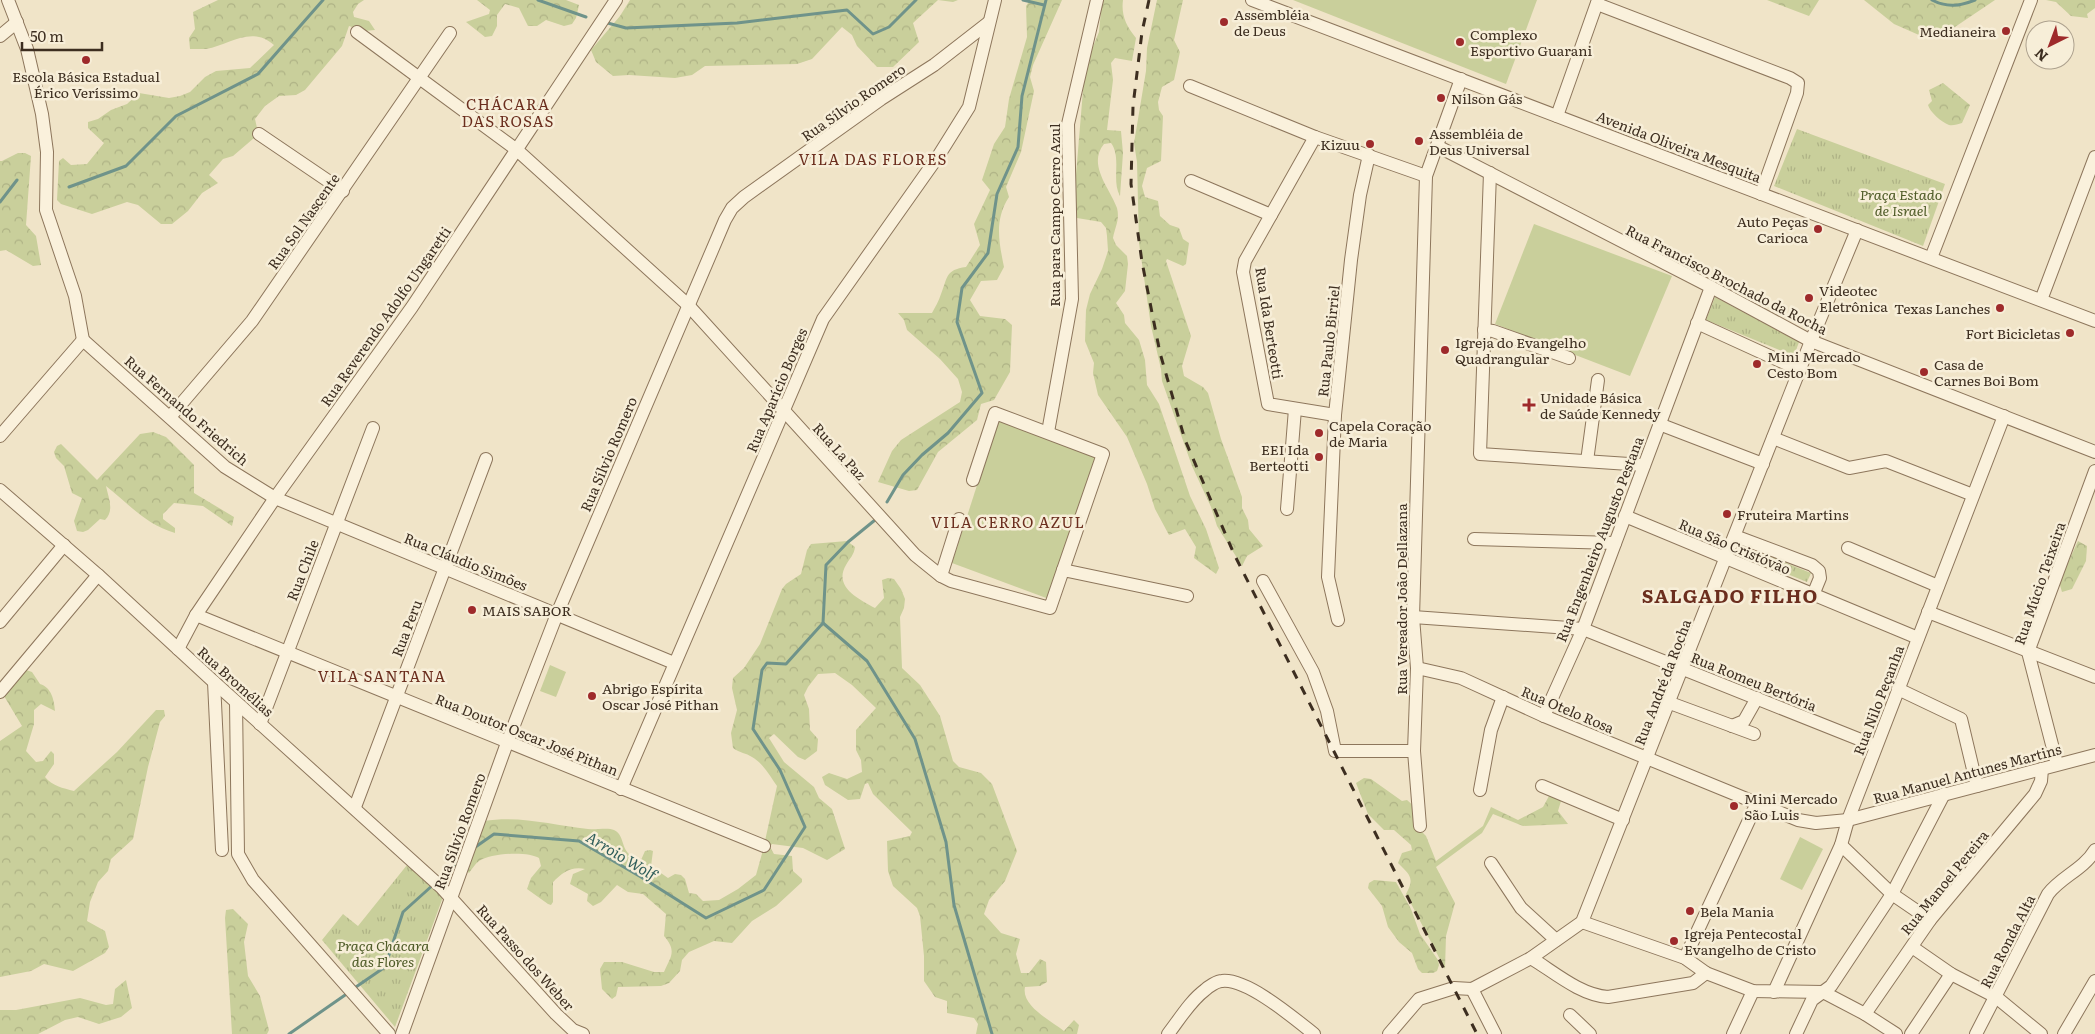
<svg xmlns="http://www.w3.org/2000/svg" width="2095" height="1034" font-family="Literata,serif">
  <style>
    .green { fill: #c9cf9b }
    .forest { fill: url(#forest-crowns) }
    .park { fill: url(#park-tufts) }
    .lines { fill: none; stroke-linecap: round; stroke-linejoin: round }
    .stream { stroke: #6f938a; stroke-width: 3 }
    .minor-casing { stroke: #8d765c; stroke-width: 14 }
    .minor { stroke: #faf1dc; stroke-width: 12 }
    .rail { stroke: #3d2e20; stroke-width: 3; stroke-dasharray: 9 9; stroke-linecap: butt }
    .poi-dot { fill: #9e2a2b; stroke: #f7eed8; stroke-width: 2 }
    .labels { text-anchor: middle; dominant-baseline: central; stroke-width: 5; stroke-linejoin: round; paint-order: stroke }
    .poi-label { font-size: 14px; fill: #3d2e20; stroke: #f7eed8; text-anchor: start }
    .street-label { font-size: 14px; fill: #3d2e20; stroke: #f7eed8 }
    .park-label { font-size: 14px; font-style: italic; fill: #4d5a26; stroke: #f7eed8 }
    .neighbourhood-label { font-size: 15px; letter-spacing: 1px; fill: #6b2e1e; stroke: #f7eed8 }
    .water-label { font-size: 15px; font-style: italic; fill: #2f5d5a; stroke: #f7eed8 }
    .district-label { font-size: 19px; font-weight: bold; letter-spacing: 1px; fill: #6b2e1e; stroke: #f7eed8 }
  </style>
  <defs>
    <pattern id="forest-crowns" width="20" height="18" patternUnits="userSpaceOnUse" patternTransform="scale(1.25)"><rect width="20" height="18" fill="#c9cf9b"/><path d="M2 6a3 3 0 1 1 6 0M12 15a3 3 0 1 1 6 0" fill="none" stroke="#aeb285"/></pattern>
    <pattern id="park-tufts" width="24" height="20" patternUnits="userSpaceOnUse" patternTransform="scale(1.25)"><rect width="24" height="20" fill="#c9cf9b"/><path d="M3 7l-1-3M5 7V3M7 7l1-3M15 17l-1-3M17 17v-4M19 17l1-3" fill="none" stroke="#aeb285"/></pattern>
  </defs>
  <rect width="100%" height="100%" fill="#f0e4c8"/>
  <!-- green -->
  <g class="green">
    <polygon points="1293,0 1537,0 1506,84"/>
    <polygon points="1534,224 1672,276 1630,376 1495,324"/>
    <polygon points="998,420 1096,457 1049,599 952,563"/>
    <polygon points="550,665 566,672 556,697 540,691"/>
    <polygon points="1800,837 1823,849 1802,890 1780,879"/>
  </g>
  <!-- forest -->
  <g class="forest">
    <path d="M 218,0 L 364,0 L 358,4 L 353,12 L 354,17 L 369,21 L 375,30 L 364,31 L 349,26 L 342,46 L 305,90 L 296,95 L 279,96 L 265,106 L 255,119 L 257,128 L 254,138 L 233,156 L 223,159 L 209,175 L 218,183 L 202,193 L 188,211 L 172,224 L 161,224 L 138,205 L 127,202 L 92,214 L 61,204 L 57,200 L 59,161 L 63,158 L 71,165 L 87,164 L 104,143 L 88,128 L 88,122 L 98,119 L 111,110 L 127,104 L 139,93 L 169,98 L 180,96 L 190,92 L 205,77 L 216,71 L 250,68 L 274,45 C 251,25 230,45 206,49 C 201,49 195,49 190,49 L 189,38 L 195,29 L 193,12 Z"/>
    <polygon points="477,0 566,0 579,5 576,18 572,24 564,26 546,20 537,26 528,26 519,8 505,4 497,15 497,26 492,36 485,37 466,22 489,14 490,10"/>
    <polygon points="630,0 958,0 953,2 938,0 913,23 919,42 893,67 877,67 857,46 852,35 842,27 812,59 797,64 705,66 692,75 675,78 629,75 613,76 596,62 591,50 620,16"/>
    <path d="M 1030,0 L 1062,0 L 1033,65 L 1030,77 L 1034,91 L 1021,152 L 1006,187 L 1009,197 C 994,220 999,242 1004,267 L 997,280 L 981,281 L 970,300 L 980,316 L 1005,319 L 1012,325 L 1010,372 L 994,400 L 981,404 L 977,420 L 938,452 L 917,490 L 909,491 L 878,482 L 892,451 L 901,440 L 960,402 L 962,392 L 958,379 L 940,359 L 907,330 L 904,320 L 898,313 L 932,313 C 935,307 939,301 941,294 C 948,277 945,270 966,267 L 980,245 L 974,224 L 990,190 L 982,180 L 994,144 L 1005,127 L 1009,99 L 1027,37 L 1026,6 Z"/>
    <path d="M 1102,0 L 1123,0 C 1121,15 1126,26 1136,38 L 1132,61 L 1115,58 L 1111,63 L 1113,80 L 1107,130 L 1121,131 L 1123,153 L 1120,196 C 1111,180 1122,158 1111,143 L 1104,144 C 1087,165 1110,188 1117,208 C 1120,220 1115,227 1113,238 L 1116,245 L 1127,256 L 1128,264 L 1125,291 L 1116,303 L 1124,315 L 1125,323 L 1139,340 L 1145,360 L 1147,385 L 1159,404 L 1190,496 L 1206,529 L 1219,568 L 1216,574 L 1194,558 L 1196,547 L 1185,529 L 1169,535 L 1155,509 L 1147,484 L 1127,437 L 1098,395 L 1093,373 L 1094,363 L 1085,341 L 1086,310 L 1090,294 L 1102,269 L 1108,251 L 1107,236 L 1106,228 L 1101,222 L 1077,218 L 1073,211 L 1085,66 L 1099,32 Z"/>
    <polygon points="1157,0 1183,0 1174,40 1180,52 1174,80 1162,87 1158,102 1159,110 1163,116 1161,161 1147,168 1142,186 1145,197 1158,201 1160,216 1170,225 1179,228 1183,239 1189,243 1186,264 1183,266 1167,259 1166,261 1191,336 1182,366 1184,376 1203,387 1208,393 1221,439 1242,497 1242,508 1248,520 1249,529 1263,546 1247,556 1242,566 1217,526 1211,507 1192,466 1162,381 1161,369 1151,326 1139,243 1137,162 1134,143 1146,71 1147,48"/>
    <polygon points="1767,0 1819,0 1809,16"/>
    <polygon points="1864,0 1995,0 1946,33 1928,39 1894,24"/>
    <polygon points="2046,0 2095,0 2095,8 2087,14 2088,18 2071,16 2056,2"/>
    <path d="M 1943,83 L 1970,105 L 1962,123 C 1958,124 1953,126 1949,125 C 1941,122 1930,112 1928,105 L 1932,101 L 1929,90 Z"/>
    <polygon points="18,153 25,153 31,156 26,225 36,236 41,265 33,266 6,250 0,251 0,161 2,161"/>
    <path d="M 153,432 L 166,437 L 194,465 L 194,493 L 234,517 L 232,526 L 203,506 L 174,503 L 163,514 L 163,519 L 175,528 L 175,533 C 145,524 130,505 106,486 C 108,497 115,510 105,520 L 100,519 L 88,530 L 83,532 L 77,531 L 74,521 L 82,498 L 72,493 L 64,466 L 56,458 L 54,452 L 57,446 L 61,444 L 97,480 L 140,434 Z"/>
    <path d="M 847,541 L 855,547 C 854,555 850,558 846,565 C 833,587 859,599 875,608 L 884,598 L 882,580 L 888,578 L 894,579 L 901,589 L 905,599 L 904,608 L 900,617 L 902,668 L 920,685 L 940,716 L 953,761 L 959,767 L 981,773 L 992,784 L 1017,851 L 1005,881 L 989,900 L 984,914 L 1001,933 L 1020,939 L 1016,954 L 1021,973 L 1029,973 L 1040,959 L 1046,962 L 1047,982 L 1040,986 L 1025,987 C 1021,1006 1050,1020 1064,1031 L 1074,1020 L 1079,1025 L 1077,1034 L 976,1034 L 978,1024 L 974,1018 L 947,1013 L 947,1001 L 935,997 L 924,981 L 924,956 L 920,916 L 917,908 L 893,886 L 888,871 L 887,841 L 910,836 L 912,832 L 873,794 L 868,783 L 865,784 L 860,799 L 848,800 L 825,785 L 822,777 L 829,773 L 847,779 L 862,772 L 861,760 L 856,750 L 856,730 L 876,708 L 852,685 L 835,673 L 818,674 L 808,687 L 804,695 L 809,709 L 810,730 L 818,739 L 817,751 L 805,760 L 798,757 L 774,734 L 769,738 L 784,762 L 814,787 L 819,798 L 832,809 L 845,849 L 827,860 L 803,848 L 772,844 L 770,847 L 774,854 L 792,856 L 793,871 L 802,879 L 802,882 L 776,906 L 752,921 L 732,943 L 714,941 L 689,952 L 682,960 L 680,971 L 669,983 L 661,986 L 618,987 L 616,996 L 612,999 L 602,989 L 600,969 L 604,962 L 622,962 L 654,972 L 664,972 C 671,956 677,951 664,936 L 666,914 L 643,894 L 628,892 L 617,885 L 601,902 L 593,906 L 587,901 L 588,894 L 570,884 L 573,874 L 585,869 C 571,866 562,873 553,882 L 553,902 L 551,905 L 548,904 L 527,889 L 531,878 L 541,866 L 539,858 C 528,851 491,853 479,861 C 475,864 472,869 469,873 L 466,870 L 484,821 C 519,815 553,825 588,829 C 596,830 608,827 614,830 C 627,836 618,855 641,860 L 645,851 L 650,850 L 653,851 L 651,866 L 668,878 L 675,874 L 681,875 L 685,879 L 689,893 L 696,894 L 703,901 L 719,900 L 738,889 L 756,875 L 763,850 L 777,786 C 770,776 763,763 752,757 C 746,753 740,753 733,748 L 731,733 L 737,710 L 732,688 L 733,678 L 744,668 L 760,644 L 782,589 L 786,584 L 801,574 L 807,550 L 811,544 Z"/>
    <polygon points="2078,541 2087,546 2086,561 2072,589 2062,592 2059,582"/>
    <path d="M 26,670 L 32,672 L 40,684 C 52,688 54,700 55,711 L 41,704 L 34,710 L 34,724 L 26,751 L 36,762 L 43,761 L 51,751 L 54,754 L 54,764 L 45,777 C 52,786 63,788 74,791 L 117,752 L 156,710 L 164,710 L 165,716 L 160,722 L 148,767 L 133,839 L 111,859 L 108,871 L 98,882 L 90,902 L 87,921 L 105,931 L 109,947 L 105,953 L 73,971 L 44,964 L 31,971 L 0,977 L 0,741 L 22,726 L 4,696 Z"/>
    <path d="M 1364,778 L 1371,779 L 1402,801 L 1407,800 L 1416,808 L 1418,828 L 1426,836 L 1436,861 L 1483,826 L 1491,807 L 1518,820 L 1543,807 L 1549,796 L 1559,792 L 1561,801 L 1558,811 L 1568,824 L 1523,826 L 1493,814 L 1482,833 L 1436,867 L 1455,903 L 1446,936 L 1445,969 L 1406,894 C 1415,878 1410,875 1398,863 L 1402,853 L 1412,850 L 1411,845 L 1394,830 L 1384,830 L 1368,814 L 1356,783 Z"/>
    <polygon points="1374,880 1396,882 1411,909 1420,934 1438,960 1439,965 1437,971 1433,973 1422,973 1418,969 1412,953 1399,942 1388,927 1382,906 1368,888 1369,883"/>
    <polygon points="233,909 248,924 244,942 248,976 260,996 269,1030 267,1034 232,1034 225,918 226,910"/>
    <polygon points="126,980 132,1008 121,1017 99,1024 78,1017 65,1020 38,1034 0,1034 0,1010 16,1010 80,998 106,1005 113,1004 115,989"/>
  </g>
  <!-- park -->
  <g class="park">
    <polygon points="1797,129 1945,184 1923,246 1774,186"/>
    <polygon points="1715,297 1799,342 1794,356 1706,320"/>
    <polygon points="1739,544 1811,573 1807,582 1735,553"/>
    <polygon points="407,865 443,897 395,1027 322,940 343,914 358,926"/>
  </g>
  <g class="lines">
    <!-- stream -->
    <g class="stream">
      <polyline points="538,0 586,17"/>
      <polyline points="1023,0 1044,5"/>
      <path d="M 1932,0 C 1947,8 1960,6 1975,0"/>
      <polyline points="604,22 626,28 737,23 847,10 873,34 889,27 916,0"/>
      <polyline points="69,187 126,166 176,116 258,74 323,0"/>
      <polyline points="0,202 17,180"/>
      <polyline points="887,502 903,475 922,455 948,433 982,393 957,322 962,288 988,253 997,194 1018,147 1022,96 1046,0"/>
      <polyline points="823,623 867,661 915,739 946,842 954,905 992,1034"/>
      <polyline points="474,848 494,834 579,841 641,877 706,918 764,890 805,827 780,770 753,729 762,670 767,663 786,664 823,623 826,565 848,542 875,520"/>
      <polyline points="439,880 458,863"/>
      <polyline points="353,989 385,967 403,912 434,884"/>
      <polyline points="289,1034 348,993"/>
    </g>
    <defs>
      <g id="minor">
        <polyline points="8,0 27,49 42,114 47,152 46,210 75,296 83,340"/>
        <polyline points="1252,0 2095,321"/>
        <polyline points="1597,4 1790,78 1798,83 1797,93 1761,194"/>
        <polyline points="357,32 517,150 688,305 915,555 941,576 951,581 1050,608 1063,570 1187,596"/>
        <polyline points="0,36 17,22"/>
        <polyline points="1190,86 1315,137 1426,176"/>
        <polyline points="1557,116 1598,0"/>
        <polyline points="259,134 343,191"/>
        <polyline points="1315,137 1245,261 1243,272 1268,404 1335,415"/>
        <polyline points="1437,146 1711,287 1811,341 2095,452"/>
        <polyline points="1490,173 1480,454 1644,465"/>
        <polyline points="1191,181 1271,215"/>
        <polyline points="1931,258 2031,0"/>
        <polyline points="2041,300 2095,157"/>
        <polyline points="1697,323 1800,370"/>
        <polyline points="1484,330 1493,331 1569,358"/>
        <polyline points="83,340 225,467 275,498 674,663"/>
        <polyline points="170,417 252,321 450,33"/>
        <polyline points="1659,424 1763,464"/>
        <polyline points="1048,432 1072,299 1068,124 1097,0"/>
        <polyline points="0,436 83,340"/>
        <polyline points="1773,438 1849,468 1886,461 1973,495"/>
        <polyline points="1587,461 1598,380"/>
        <polyline points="973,480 995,413 1103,454 1063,570"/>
        <polyline points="0,490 98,575 214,682 441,887 556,1014 573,1030 583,1034"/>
        <polyline points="1287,509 1295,409"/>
        <polyline points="1625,516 1918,638"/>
        <polyline points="1735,536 1812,565 1819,571 1820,578 1813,595"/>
        <polyline points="1474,539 1615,543"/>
        <polyline points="1848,548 1938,586"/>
        <polyline points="941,576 959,519"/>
        <polyline points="1263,581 1313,672 1327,711 1335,751 1414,751"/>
        <polyline points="1928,612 2095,677"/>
        <polyline points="196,615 764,846"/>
        <polyline points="1413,617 1583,629 1876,746"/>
        <polyline points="1338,620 1328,577 1335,415 1351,260 1360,195 1369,155"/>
        <polyline points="0,622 64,545"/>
        <polyline points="178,649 196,615 275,498 412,307 616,0"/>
        <polyline points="1417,668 1461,678 1544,716 1798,820 1816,823 1848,820 2095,755"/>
        <polyline points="214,682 222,850"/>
        <polyline points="1898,689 1961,719 1977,786"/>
        <polyline points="0,692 98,575"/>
        <polyline points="236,702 238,854 253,880 389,1034"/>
        <polyline points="1670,703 1754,734"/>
        <polyline points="1544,716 1583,629 1711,287"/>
        <polyline points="260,724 373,428"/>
        <polyline points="1732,726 1744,721 1757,698"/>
        <polyline points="2057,764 2028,652 2095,471"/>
        <polyline points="1542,786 1623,820"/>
        <polyline points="621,789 823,319 939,155 969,107 995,0"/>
        <polyline points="1480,790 1491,730 1503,697"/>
        <polyline points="355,807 486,459"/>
        <polyline points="1420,826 1414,751 1417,668 1413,617 1426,176 1461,79"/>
        <polyline points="1841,845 1892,894 1930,920"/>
        <polyline points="1491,863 1521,908 1556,940"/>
        <polyline points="1582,922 1685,958 1706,973 1753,991 1823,992 1865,1014 1896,1034"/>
        <polyline points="1912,947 1951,974 1996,997 2041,1034"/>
        <path d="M 1531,958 C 1554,972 1580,995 1608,997 L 1693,983 L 1706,973"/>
        <polyline points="1685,958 1757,803"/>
        <polyline points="1472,989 1495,1034"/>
        <polyline points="1774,992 1841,845 1848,820 2004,416"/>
        <polyline points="1865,1014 1930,920 2035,794 2041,781 2042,769"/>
        <polyline points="1570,1015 1590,1034"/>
        <polyline points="402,1034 507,743 557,614 725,220 732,208 744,197 881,99 934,65 988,23"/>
        <path d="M 1168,1034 C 1179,1020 1190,1001 1205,990 C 1208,987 1217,981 1222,981 C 1247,978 1295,1019 1314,1034"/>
        <polyline points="1389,1034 1419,999 1454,988 1472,989 1531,958 1582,922 1811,341 1857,230"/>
        <polyline points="1733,1034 1753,991"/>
        <polyline points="1796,1034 1812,1000 1831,986 1892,894 1944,794"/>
        <polyline points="1911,1034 1951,974"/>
        <path d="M 1976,1034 L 2048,894 C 2062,876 2083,870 2095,850"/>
        <polyline points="2064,1034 2095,981"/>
      </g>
    </defs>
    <!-- minor casing -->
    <use href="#minor" class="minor-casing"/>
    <!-- minor -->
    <use href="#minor" class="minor"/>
    <!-- rail -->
    <polyline class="rail" points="1149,0 1142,32 1133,106 1131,184 1142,262 1160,353 1185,440 1234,554 1477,1034"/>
  </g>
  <!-- markers -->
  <g class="poi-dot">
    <circle cx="1224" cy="22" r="5"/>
    <circle cx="2006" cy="31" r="5"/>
    <circle cx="1460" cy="42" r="5"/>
    <circle cx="86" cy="60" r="5"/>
    <circle cx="1441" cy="98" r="5"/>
    <circle cx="1419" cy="141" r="5"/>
    <circle cx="1370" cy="144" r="5"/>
    <circle cx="1818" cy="229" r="5"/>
    <circle cx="1809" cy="298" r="5"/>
    <circle cx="2000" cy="308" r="5"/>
    <circle cx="2070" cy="333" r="5"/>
    <circle cx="1445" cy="350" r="5"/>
    <circle cx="1757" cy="364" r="5"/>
    <circle cx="1924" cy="372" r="5"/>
    <path d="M1526.5 397.5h5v5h5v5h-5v5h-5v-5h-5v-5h5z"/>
    <circle cx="1319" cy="433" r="5"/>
    <circle cx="1319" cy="457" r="5"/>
    <circle cx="1727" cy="514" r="5"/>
    <circle cx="472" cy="610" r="5"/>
    <circle cx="592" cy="696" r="5"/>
    <circle cx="1734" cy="806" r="5"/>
    <circle cx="1690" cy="911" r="5"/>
    <circle cx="1674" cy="941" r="5"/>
  </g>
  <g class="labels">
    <!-- poi labels -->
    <g class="poi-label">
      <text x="1234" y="14">Assembléia<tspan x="1234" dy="16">de Deus</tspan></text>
      <text x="1996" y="31" text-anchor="end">Medianeira</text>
      <text x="1470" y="34">Complexo<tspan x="1470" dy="16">Esportivo Guarani</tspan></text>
      <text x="86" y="76" text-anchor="middle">Escola Básica Estadual<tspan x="86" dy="16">Érico Veríssimo</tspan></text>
      <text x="1451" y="98">Nilson Gás</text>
      <text x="1429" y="133">Assembléia de<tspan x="1429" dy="16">Deus Universal</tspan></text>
      <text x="1360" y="144" text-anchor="end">Kizuu</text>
      <text x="1808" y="221" text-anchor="end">Auto Peças<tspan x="1808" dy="16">Carioca</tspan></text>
      <text x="1819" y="290">Videotec<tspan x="1819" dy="16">Eletrônica</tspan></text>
      <text x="1990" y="308" text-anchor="end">Texas Lanches</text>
      <text x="2060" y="333" text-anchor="end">Fort Bicicletas</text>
      <text x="1455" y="342">Igreja do Evangelho<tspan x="1455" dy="16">Quadrangular</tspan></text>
      <text x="1767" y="356">Mini Mercado<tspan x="1767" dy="16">Cesto Bom</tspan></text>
      <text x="1934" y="364">Casa de<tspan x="1934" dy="16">Carnes Boi Bom</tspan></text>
      <text x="1540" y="397">Unidade Básica<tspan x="1540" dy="16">de Saúde Kennedy</tspan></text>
      <text x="1329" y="425">Capela Coração<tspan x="1329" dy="16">de Maria</tspan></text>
      <text x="1309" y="449" text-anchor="end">EEI Ida<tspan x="1309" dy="16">Berteotti</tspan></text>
      <text x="1737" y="514">Fruteira Martins</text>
      <text x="482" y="610">MAIS SABOR</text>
      <text x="602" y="688">Abrigo Espírita<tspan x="602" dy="16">Oscar José Pithan</tspan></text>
      <text x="1744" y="798">Mini Mercado<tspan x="1744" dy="16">São Luis</tspan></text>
      <text x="1700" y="911">Bela Mania</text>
      <text x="1684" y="933">Igreja Pentecostal<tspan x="1684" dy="16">Evangelho de Cristo</tspan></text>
    </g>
    <!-- street labels -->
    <g class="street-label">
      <text transform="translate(853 102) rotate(-35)">Rua Sílvio Romero</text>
      <text transform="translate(1679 146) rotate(21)">Avenida Oliveira Mesquita</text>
      <text transform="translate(1054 215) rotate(-90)">Rua para Campo Cerro Azul</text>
      <text transform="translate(303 221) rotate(-55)">Rua Sol Nascente</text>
      <text transform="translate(1727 279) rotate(27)">Rua Francisco Brochado da Rocha</text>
      <text transform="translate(385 316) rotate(-55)">Rua Reverendo Adolfo Ungaretti</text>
      <text transform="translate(1270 323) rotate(81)">Rua Ida Berteotti</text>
      <text transform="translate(1328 341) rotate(-84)">Rua Paulo Birriel</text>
      <text transform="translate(776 390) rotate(-67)">Rua Aparício Borges</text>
      <text transform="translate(187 410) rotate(41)">Rua Fernando Friedrich</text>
      <text transform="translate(840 451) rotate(48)">Rua La Paz</text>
      <text transform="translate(608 454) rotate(-67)">Rua Sílvio Romero</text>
      <text transform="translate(1599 539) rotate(-69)">Rua Engenheiro Augusto Pestana</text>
      <text transform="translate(1735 546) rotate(23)">Rua São Cristóvão</text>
      <text transform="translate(466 561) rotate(22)">Rua Cláudio Simões</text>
      <text transform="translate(302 570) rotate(-69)">Rua Chile</text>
      <text transform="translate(2039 583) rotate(-71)">Rua Múcio Teixeira</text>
      <text transform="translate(1401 599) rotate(-90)">Rua Vereador João Dellazana</text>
      <text transform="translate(406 628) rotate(-69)">Rua Peru</text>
      <text transform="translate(236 681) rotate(42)">Rua Bromélias</text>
      <text transform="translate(1754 681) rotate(22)">Rua Romeu Bertória</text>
      <text transform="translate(1662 682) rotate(-69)">Rua André da Rocha</text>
      <text transform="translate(1878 700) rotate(-69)">Rua Nilo Peçanha</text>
      <text transform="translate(1568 709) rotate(23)">Rua Otelo Rosa</text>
      <text transform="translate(527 734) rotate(22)">Rua Doutor Oscar José Pithan</text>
      <text transform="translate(1967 773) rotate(-15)">Rua Manuel Antunes Martins</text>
      <text transform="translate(459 831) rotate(-70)">Rua Sílvio Romero</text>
      <text transform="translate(1944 882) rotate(-51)">Rua Manoel Pereira</text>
      <text transform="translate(2007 941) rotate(-63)">Rua Ronda Alta</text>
      <text transform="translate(526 957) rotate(48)">Rua Passo dos Weber</text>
    </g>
    <!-- park labels -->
    <g class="park-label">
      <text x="1901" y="194">Praça Estado<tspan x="1901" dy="16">de Israel</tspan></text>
      <text x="383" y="945">Praça Chácara<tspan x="383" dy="16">das Flores</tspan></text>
    </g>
    <!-- neighbourhood labels -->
    <g class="neighbourhood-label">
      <text x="508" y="103">CHÁCARA<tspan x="508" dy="17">DAS ROSAS</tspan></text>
      <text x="873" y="158">VILA DAS FLORES</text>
      <text x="1008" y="521">VILA CERRO AZUL</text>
      <text x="382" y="675">VILA SANTANA</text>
    </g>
    <!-- water labels -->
    <g class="water-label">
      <text transform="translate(622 855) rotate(31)">Arroio Wolf</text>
    </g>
    <!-- district labels -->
    <g class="district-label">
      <text x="1730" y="595">SALGADO FILHO</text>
    </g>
  </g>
  <!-- north arrow -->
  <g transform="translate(2050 45) rotate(222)"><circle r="24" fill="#f7eed8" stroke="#ada18e"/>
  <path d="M0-4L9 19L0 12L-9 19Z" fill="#9e2a2b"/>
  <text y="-8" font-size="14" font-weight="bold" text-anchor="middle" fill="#3d2e20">N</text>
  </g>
  <!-- scale -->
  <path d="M22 42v8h80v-8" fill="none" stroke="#3d2e20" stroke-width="2.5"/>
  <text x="30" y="42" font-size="15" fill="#3d2e20" stroke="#f7eed8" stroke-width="4" paint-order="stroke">50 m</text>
</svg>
